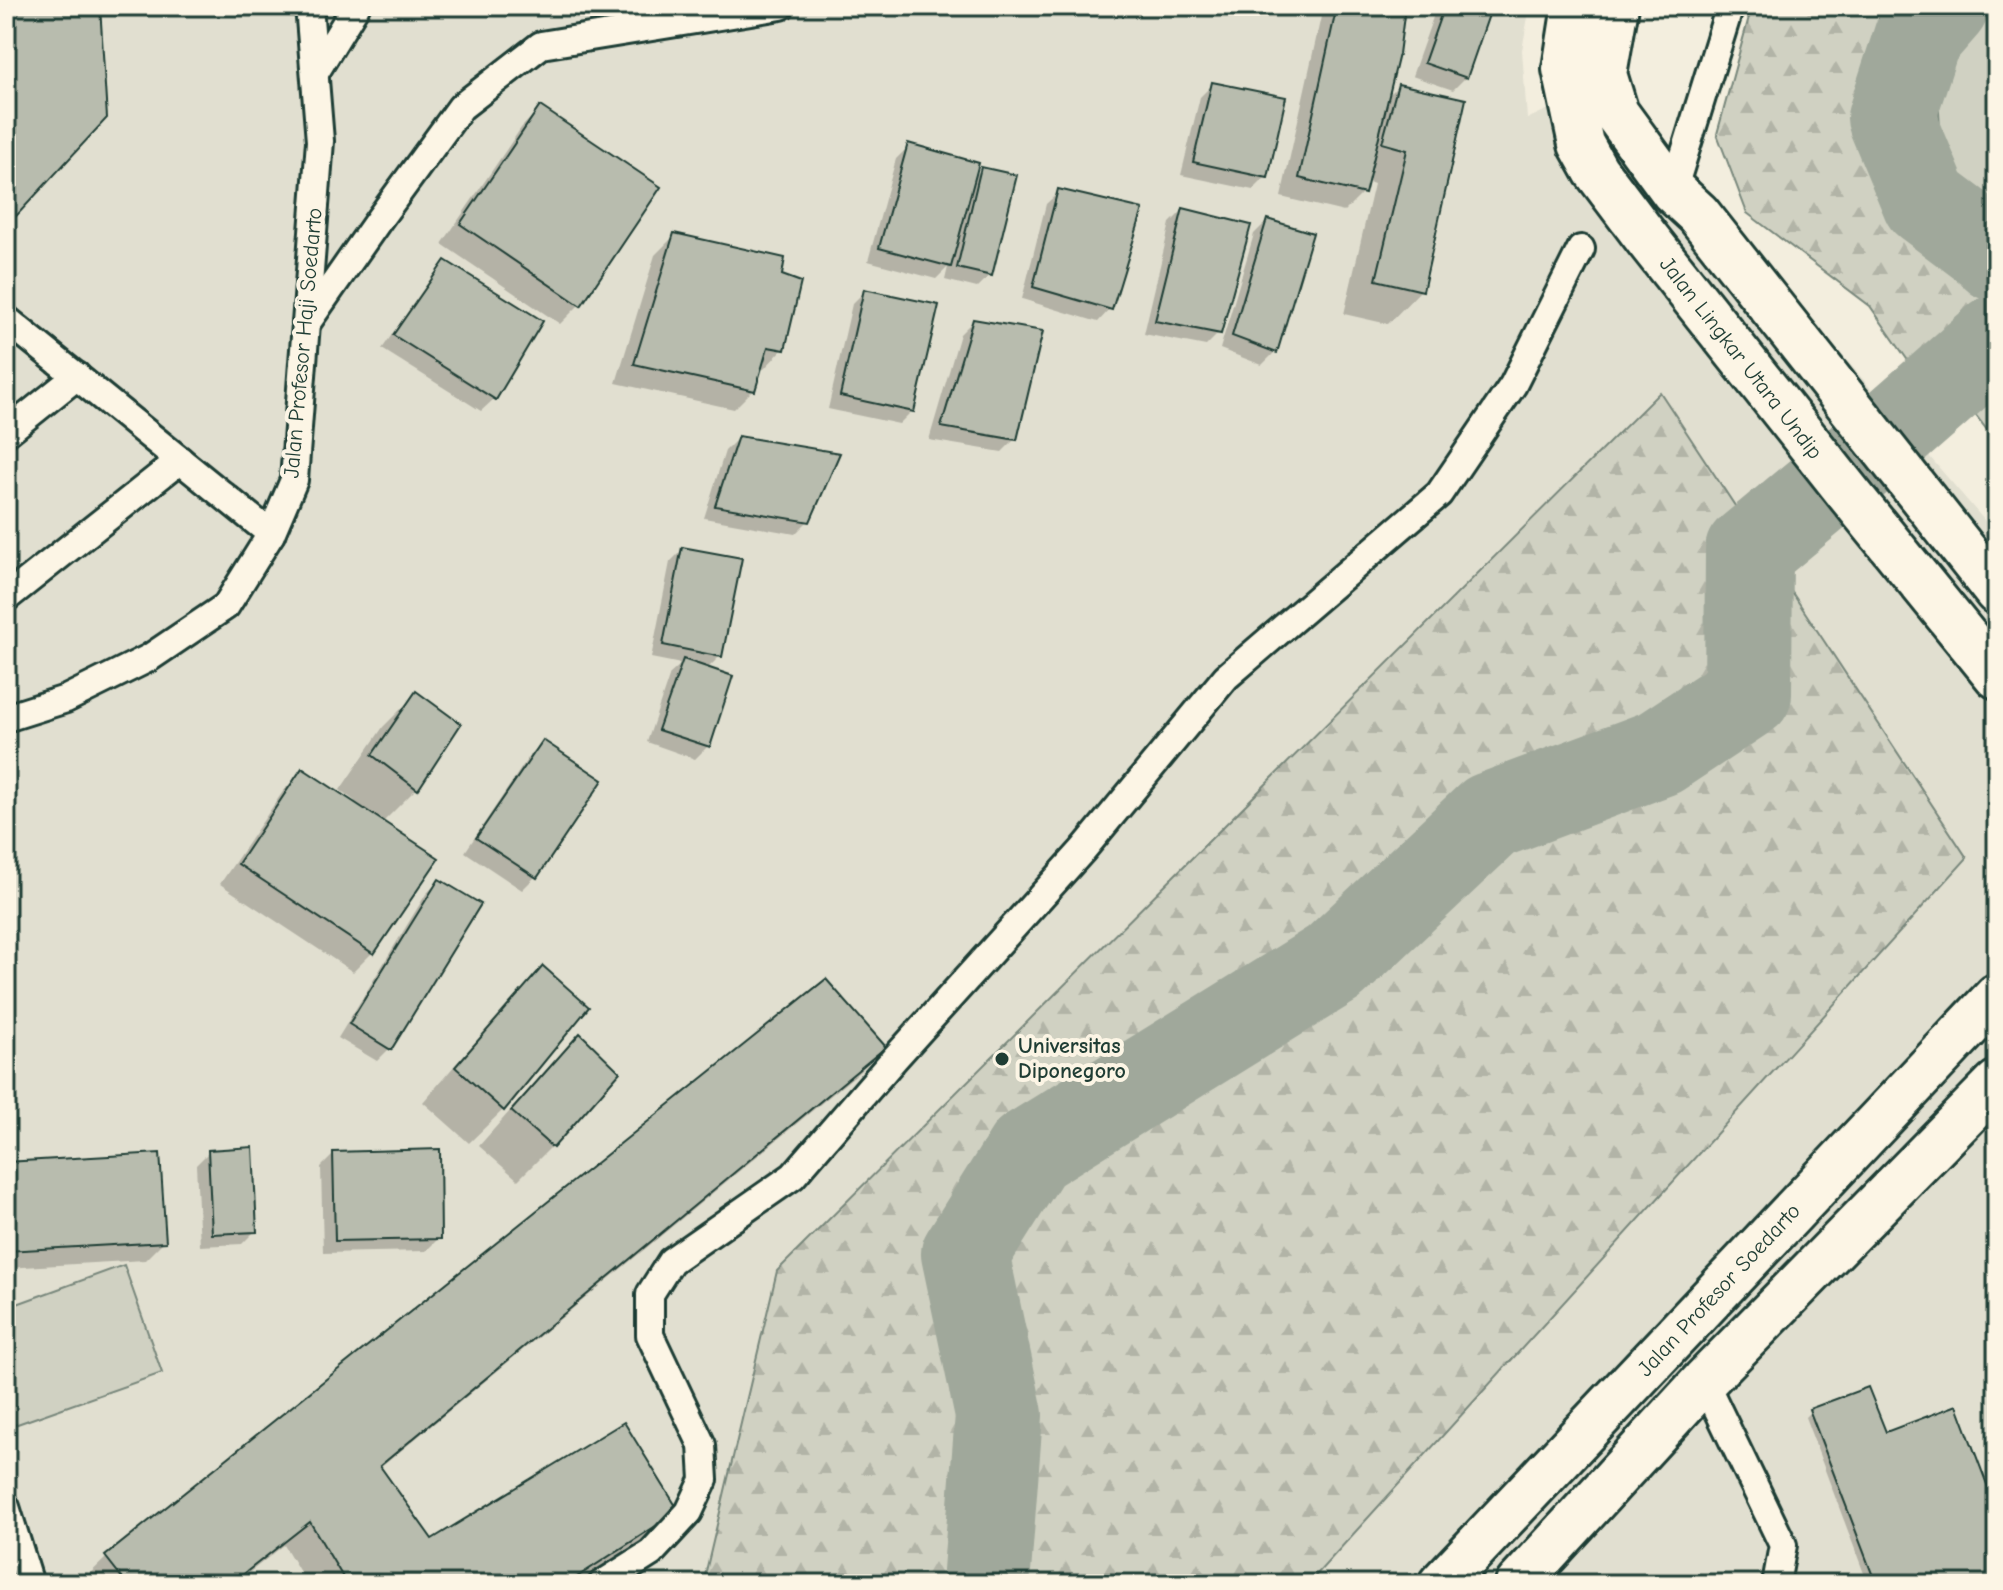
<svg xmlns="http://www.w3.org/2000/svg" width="2003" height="1590" font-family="'Comic Neue',sans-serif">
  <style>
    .built { fill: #e1dfd0 }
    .grass { fill: #d0d1c2; stroke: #78877b; stroke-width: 2 }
    .forest { fill: url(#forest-firs); stroke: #78877b; stroke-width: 2 }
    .shadow { fill: #0003 }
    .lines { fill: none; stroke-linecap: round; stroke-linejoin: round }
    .river { stroke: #a0a89b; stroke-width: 88 }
    .building { fill: #b8bcae; stroke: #1f3d34; stroke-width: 2 }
    .lane-casing { stroke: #1f3d34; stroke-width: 32 }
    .secondary-casing { stroke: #1f3d34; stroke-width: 50 }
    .lane { stroke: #fcf5e5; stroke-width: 26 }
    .secondary { stroke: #fcf5e5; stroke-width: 44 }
    .poi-dot { fill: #1f3d34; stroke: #fcf5e5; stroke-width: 3 }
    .labels { text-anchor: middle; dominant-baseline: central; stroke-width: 8; stroke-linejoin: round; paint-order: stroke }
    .street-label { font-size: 22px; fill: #1f3d34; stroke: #fcf5e5 }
    .poi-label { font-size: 22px; font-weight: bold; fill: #1f3d34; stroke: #fcf5e5; text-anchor: start }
  </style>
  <defs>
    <pattern id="forest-firs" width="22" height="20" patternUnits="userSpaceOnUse" patternTransform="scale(2)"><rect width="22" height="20" fill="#d0d1c2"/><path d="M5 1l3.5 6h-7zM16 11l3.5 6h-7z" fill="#b2b4a7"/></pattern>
  </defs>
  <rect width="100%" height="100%" fill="#f3eede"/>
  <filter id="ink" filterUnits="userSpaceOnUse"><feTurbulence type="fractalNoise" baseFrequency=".0125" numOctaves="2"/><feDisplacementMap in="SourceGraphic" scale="16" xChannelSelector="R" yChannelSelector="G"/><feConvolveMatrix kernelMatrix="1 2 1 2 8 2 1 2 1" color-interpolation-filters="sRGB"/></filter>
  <g filter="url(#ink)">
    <!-- built -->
    <polygon class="built" points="6,6 1530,6 1522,50 1527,119 1607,82 1997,535 1997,1584 6,1584"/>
    <!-- grass -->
    <g class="grass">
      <polygon points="1991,6 1997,6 1997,219 1943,177 1936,64"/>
      <polygon points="1997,378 1997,443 1968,405"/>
      <polygon points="124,1265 162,1373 6,1428 6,1308"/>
    </g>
    <!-- forest -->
    <g class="forest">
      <polygon points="1752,6 1908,6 1899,18 1872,111 1926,239 1989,298 1918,375 1870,306 1747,213 1717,134"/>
      <polygon points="1660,392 1967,858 1308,1584 703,1584 777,1271"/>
    </g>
    <!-- shadow -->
    <g class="shadow">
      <polygon points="1328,6 1391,6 1387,97 1398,86 1463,100 1421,290 1388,324 1344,314 1374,184 1366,181 1363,193 1344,212 1281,197 1322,12"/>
      <polygon points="1437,6 1490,6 1466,77 1453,90 1412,76"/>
      <polygon points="1213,84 1266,177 1253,190 1181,175 1200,97"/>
      <polygon points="540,108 579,305 560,324 442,244 521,128"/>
      <polygon points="909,146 973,178 982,169 990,275 977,288 945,280 948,267 936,279 868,261 896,159"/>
      <polygon points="1059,192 1110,309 1098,322 1022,299 1046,204"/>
      <polygon points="1183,210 1219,333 1206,346 1144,334 1170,223"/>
      <polygon points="1267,221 1275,352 1262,365 1220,349 1254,234"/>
      <polygon points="674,236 780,277 783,349 764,369 760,368 753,390 734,409 616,383 655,255"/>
      <polygon points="446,262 494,399 481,411 382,349 433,275"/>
      <polygon points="865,291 912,411 899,424 828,409 852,304"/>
      <polygon points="973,321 1015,439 1002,452 929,440 960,334"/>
      <polygon points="738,438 808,521 795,534 704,518 725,451"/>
      <polygon points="683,549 720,656 707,669 708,746 695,759 647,742 670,674 681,664 651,658 670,562"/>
      <polygon points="417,693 459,724 416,789 382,823 436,858 372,953 353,972 220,884 284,790 303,770 353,803 355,801 340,790 383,727"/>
      <polygon points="543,742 601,781 535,877 522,890 465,852 530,755"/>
      <polygon points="439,881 390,1048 377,1061 338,1038 426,894"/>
      <polygon points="543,969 587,1007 503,1110 469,1143 423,1102 510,1002"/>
      <polygon points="826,982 884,1047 859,1072 380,1468 431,1542 676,1511 651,1536 577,1584 307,1584 284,1545 235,1584 83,1584 81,1582 106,1558"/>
      <polygon points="580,1036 617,1072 551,1147 518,1180 479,1146 546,1070"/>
      <polygon points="209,1152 255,1231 242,1244 200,1246 196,1165"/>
      <polygon points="334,1154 439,1238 426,1251 323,1253 321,1167"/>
      <polygon points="6,1164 164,1241 145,1260 6,1268"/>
      <polygon points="1997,1390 1997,1405 1993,1394"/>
      <polygon points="1811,1411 1884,1434 1997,1516 1997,1584 1868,1584 1805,1417"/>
    </g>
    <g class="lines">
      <!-- river -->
      <g class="river">
        <polyline points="1945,6 1917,38 1891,118 1926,202 1994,253 1997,258"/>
        <polyline points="986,1584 999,1415 965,1254 1029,1152 1334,963 1490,816 1659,753 1748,694 1749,551 1867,453 1997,339"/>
      </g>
    </g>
    <!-- building -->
    <g class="building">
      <polygon points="6,6 100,6 107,118 6,227"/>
      <polygon points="1337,6 1399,6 1405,8 1399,54 1365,194 1299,178"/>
      <polygon points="1444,6 1492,6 1467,78 1424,63"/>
      <polygon points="1212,82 1286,97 1268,178 1193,162"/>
      <polygon points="1398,84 1466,99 1423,291 1376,280 1407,150 1382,143"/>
      <polygon points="540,106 661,187 581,306 460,224"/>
      <polygon points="908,143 979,163 951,267 879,248"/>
      <polygon points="981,167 1017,175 992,276 957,268"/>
      <polygon points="1058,189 1143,209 1112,310 1033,287"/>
      <polygon points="1183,208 1251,225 1221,334 1155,321"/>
      <polygon points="1267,219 1313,233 1277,353 1232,336"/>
      <polygon points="674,233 785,258 782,275 801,282 785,350 768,347 755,391 634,364"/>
      <polygon points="445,260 543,321 496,400 393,335"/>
      <polygon points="864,289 939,305 914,412 840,396"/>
      <polygon points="973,319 1043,331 1017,440 941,427"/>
      <polygon points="738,436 840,453 810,522 715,506"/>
      <polygon points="682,547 742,558 722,657 663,645"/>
      <polygon points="683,659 733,676 710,747 658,730"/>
      <polygon points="416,691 461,724 418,790 372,755"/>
      <polygon points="543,740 603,780 537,878 476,838"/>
      <polygon points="302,768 439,858 374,954 238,864"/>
      <polygon points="439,879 481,904 391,1050 349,1024"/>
      <polygon points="543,966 589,1007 504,1111 455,1067"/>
      <polygon points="826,979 886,1047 380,1466 432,1539 624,1422 679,1511 566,1584 347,1584 310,1522 231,1584 127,1584 105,1556"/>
      <polygon points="580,1033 620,1072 553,1148 511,1111"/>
      <polygon points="253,1147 257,1232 212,1234 208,1150"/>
      <polygon points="440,1149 441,1239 335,1241 333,1152"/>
      <polygon points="160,1153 166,1242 6,1251 6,1162"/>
      <polygon points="1868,1387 1886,1432 1957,1405 1997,1511 1997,1584 1876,1584 1809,1409"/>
    </g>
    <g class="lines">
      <defs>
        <g id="lane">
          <polyline points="315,73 356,6"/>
          <polyline points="1673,191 1730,6"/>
          <polyline points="6,319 271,534"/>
          <polyline points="306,324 380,218 461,107 541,45 781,6"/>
          <polyline points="6,433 77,376"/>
          <polyline points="6,598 180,460"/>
          <polyline points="6,718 66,699 149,658 226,606 271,534 294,480 320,141 309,6"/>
          <polyline points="1704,1381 1783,1545 1776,1584"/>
          <polyline points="6,1507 30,1584"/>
          <polyline points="602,1584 651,1553 689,1512 704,1480 702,1445 650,1335 650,1294 671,1261 793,1176 895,1058 1082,851 1226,677 1439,494 1513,385 1581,249"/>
        </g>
        <g id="secondary">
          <polyline points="1575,6 1565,69 1581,144 1596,171 1648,240 1850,495 1997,676"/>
          <polyline points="1616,6 1604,74 1616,113 1673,191 1698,214 1997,592"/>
          <polyline points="1441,1584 1997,996"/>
          <polyline points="1518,1584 1704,1381 1997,1083"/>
        </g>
      </defs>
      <!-- lane casing -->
      <use href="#lane" class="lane-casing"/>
      <!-- secondary casing -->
      <use href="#secondary" class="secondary-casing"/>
      <!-- lane -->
      <use href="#lane" class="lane"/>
      <!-- secondary -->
      <use href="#secondary" class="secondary"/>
    </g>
  </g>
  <!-- markers -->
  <circle class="poi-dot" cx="1002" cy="1059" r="8"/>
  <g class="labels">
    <!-- street labels -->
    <g class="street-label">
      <text transform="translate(303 343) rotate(-85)">Jalan Profesor Haji Soedarto</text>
      <text transform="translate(1741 358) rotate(52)">Jalan Lingkar Utara Undip</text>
      <text transform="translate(1719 1290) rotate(-47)">Jalan Profesor Soedarto</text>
    </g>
    <!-- poi labels -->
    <g class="poi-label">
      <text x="1018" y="1046">Universitas<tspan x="1018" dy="25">Diponegoro</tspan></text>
    </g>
  </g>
  <!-- margin -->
  <rect width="2003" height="1590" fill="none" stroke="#fcf5e5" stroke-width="32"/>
  <rect x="16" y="16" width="1971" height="1558" fill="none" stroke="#1f3d34" stroke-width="3" filter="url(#ink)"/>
</svg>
